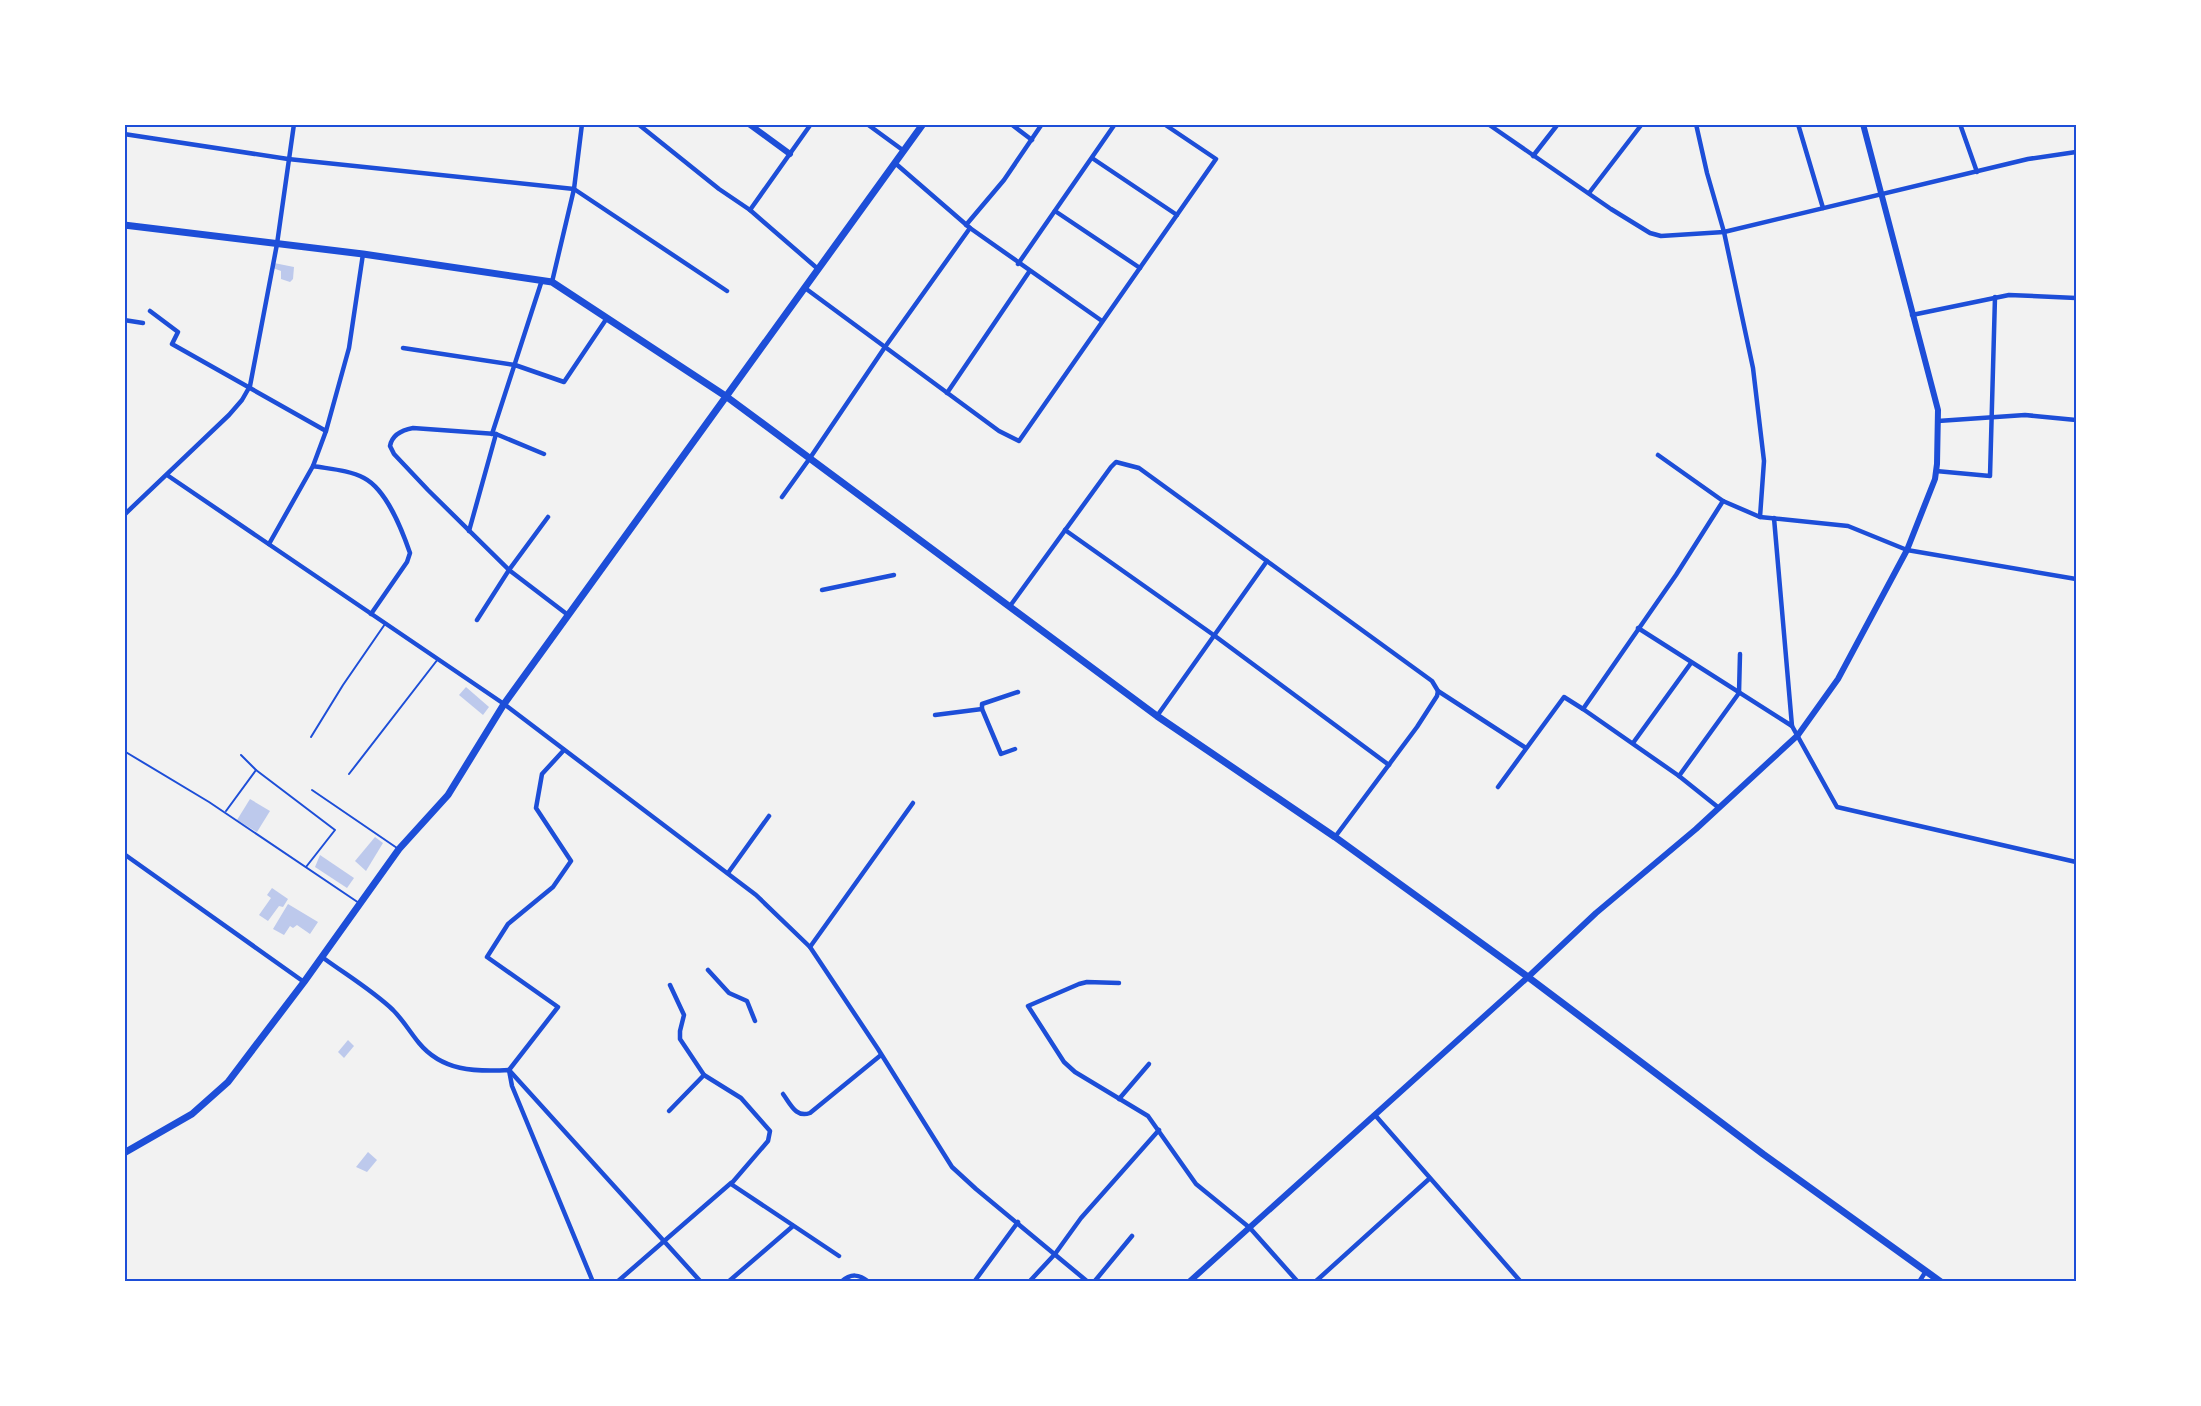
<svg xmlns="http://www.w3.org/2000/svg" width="2201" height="1406" font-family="'IBM Plex Sans',sans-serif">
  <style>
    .building { fill: #bdc9ec }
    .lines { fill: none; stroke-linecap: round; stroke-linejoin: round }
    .service { stroke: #1d4ed8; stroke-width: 2 }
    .minor { stroke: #1d4ed8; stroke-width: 4.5 }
    .tertiary { stroke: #1d4ed8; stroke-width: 6 }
    .secondary { stroke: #1d4ed8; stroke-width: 7 }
    .neatline { fill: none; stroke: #1d4ed8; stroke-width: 2 }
  </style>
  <rect width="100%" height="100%" fill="#f2f2f2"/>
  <!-- building -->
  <g class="building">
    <polygon points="274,263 294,267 293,279 290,282 281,279 281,271 273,268"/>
    <polygon points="466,687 489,707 483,715 459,695"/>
    <polygon points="250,799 270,811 257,832 237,820"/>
    <polygon points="375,837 383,843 366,871 355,861"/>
    <polygon points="320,855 354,878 347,888 315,867"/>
    <polygon points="272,888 288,899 283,907 279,906 268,921 259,915 271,898 267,895"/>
    <polygon points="288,904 318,922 310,934 297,925 293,928 290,926 284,935 273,929"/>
    <polygon points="348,1040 354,1046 344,1058 338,1052"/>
    <polygon points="368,1152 377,1160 367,1172 356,1167"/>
  </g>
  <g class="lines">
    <!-- service -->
    <g class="service">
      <polyline points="311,737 343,685 385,624"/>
      <polyline points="124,751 209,802 359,903"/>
      <polyline points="241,755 256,770 335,830 306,867"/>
      <polyline points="349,774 438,659"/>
      <polyline points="312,790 397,848"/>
      <polyline points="226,811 256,770"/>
    </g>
    <!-- minor -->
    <g class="minor">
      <polyline points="638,124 719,189 750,210 818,269"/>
      <polyline points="867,124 904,151"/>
      <polyline points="1011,124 1032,140"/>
      <polyline points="1488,124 1611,209 1650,233 1661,236 1724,232 2028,159 2076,152"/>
      <polyline points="1696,124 1707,173 1724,232 1753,368 1764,461 1760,517 1848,526 1907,550 2076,579"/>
      <polyline points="1798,124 1823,208"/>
      <polyline points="1960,124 1977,172"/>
      <polyline points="124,134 288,159 574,189 727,291"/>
      <polyline points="1533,156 1558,124"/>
      <polyline points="1092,158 1177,215"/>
      <polyline points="895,163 970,228 1102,321"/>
      <polyline points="1589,193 1642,124"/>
      <polyline points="750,210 811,124"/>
      <polyline points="1055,211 1140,268"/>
      <polyline points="966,225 1004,180 1042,124"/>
      <polyline points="1018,264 1115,124"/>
      <polyline points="552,282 574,189 582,124"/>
      <polyline points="805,288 999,431 1019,441 1216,159 1164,124"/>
      <polyline points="150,311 178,332 172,344 326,431 349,348 363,254"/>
      <polyline points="1912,315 2009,295 2076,298"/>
      <polyline points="124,320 143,323"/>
      <polyline points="403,348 515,365 564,382 607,318"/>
      <polyline points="947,393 1029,272"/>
      <polyline points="1938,421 2025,415 2076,420"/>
      <polyline points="492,434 542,280"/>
      <path d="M 544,454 L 496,434 L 413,428 C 402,430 392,435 390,446 L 394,454 L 428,490 L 509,570 L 568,615"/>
      <polyline points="1658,455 1723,501 1760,517"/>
      <polyline points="313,466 326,431"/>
      <polyline points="1936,471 1990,476 1995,297"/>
      <polyline points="167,475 504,704 756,895 810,947 878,1049 952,1167 976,1189 1088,1282"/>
      <polyline points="782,497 810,458 885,347 970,228"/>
      <polyline points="124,515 229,415 242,400 250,386 277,244 294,124"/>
      <polyline points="1065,530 1215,636 1389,765"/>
      <polyline points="469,531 496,434"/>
      <path d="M 269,544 L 313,466 C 330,469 349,470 364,478 C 387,490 402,530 410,553 L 407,562 L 371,614"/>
      <polyline points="822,590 894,575"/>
      <polyline points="1010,606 1111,467 1116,462 1139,468 1432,681 1438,691 1526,748"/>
      <polyline points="477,620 509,570 548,517"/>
      <polyline points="1638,628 1792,726 1774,518"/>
      <polyline points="935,715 982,709"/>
      <polyline points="1157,716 1267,561"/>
      <polyline points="1792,726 1837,807 2076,862"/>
      <polyline points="1633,743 1691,663"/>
      <polyline points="1015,749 1001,754 982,709 982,704 1018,692"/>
      <polyline points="564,750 542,774 536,808 571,861 553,887 508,924 487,957 558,1007 509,1070 512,1086 593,1282"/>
      <polyline points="1679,776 1739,693 1740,654"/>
      <polyline points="1498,787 1564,697 1583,709"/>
      <polyline points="1719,808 1679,776 1583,709 1676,575 1723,501"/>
      <polyline points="1335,837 1417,727 1437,696 1438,691"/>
      <polyline points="124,854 304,982"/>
      <polyline points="728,873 769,816"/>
      <polyline points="810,947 913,803"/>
      <path d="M 322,957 C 345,974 372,990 393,1010 C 403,1020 410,1032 419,1043 C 442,1071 475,1072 509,1070 L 701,1282"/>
      <polyline points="708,970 729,993 747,1001 755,1021"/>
      <polyline points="1119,983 1087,982 1079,984 1028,1006 1064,1062 1075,1072 1148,1116 1196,1184 1250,1228 1298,1282"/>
      <polyline points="670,985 684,1015 680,1031 680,1039 704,1075 741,1098 770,1131 768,1141 731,1184 839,1256"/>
      <path d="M 783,1094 C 791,1105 796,1118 810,1113 L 881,1055"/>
      <polyline points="1119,1099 1149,1064"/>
      <polyline points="669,1111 704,1075"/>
      <polyline points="1375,1115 1521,1282"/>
      <polyline points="617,1282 731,1183"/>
      <polyline points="728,1282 793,1226"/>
      <path d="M 841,1282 C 851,1273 859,1274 869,1282"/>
      <polyline points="974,1282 1018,1222"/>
      <polyline points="1029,1282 1055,1254 1081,1218 1159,1130"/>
      <polyline points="1094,1282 1132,1236"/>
      <polyline points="1315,1282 1429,1179"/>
      <polyline points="1919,1282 1926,1271"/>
    </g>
    <!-- tertiary -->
    <g class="tertiary">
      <polyline points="749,124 790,154"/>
      <polyline points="1189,1282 1528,977 1596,913 1696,829 1798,735 1838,679 1907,550 1935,479 1937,464 1938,410 1863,124"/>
    </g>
    <!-- secondary -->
    <g class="secondary">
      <polyline points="124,225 363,254 552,282 727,397 1157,716 1335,837 1528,977 1763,1154 1941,1282"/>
      <polyline points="124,1153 192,1114 228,1082 304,982 399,849 448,795 504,704 923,124"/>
    </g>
  </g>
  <!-- border -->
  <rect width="2201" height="1406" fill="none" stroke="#ffffff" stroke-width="252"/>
  <rect x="126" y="126" width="1949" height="1154" class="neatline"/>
</svg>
